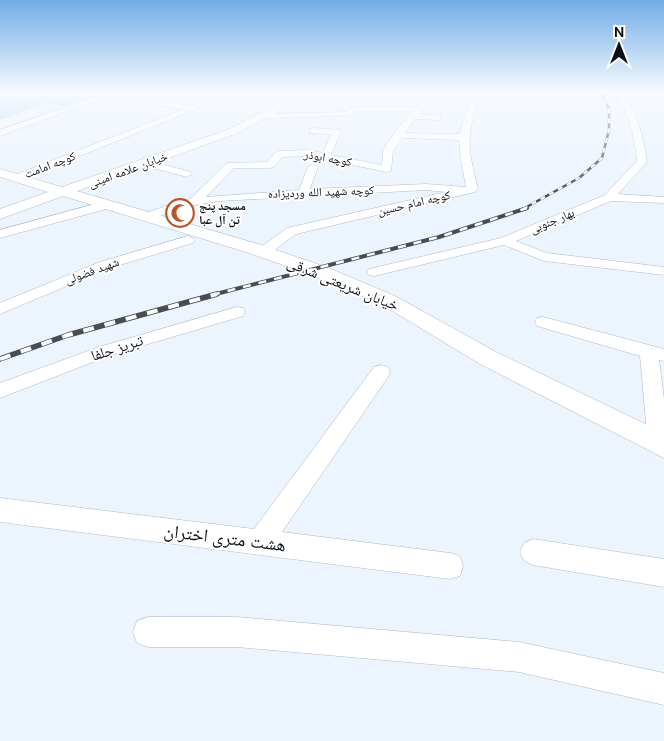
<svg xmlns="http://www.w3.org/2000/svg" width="664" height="741" font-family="'DM Sans','Noto Naskh Arabic',sans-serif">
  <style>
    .green { fill: #b7d5f7 }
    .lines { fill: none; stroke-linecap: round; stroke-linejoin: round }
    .minor-casing { stroke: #adb9c7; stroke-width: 1 }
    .tertiary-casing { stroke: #adb9c7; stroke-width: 1 }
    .minor { fill: #fff; fill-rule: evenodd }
    .tertiary { fill: #fff; fill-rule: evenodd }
    .rail-far2-casing { stroke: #484d53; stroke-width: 2.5 }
    .rail-far1-casing { stroke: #484d53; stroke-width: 4 }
    .rail-casing { stroke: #484d53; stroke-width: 5.5 }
    .rail-far2 { stroke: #fff; stroke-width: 2; stroke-dasharray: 5; stroke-linecap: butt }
    .rail-far1 { stroke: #fff; stroke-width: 2.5; stroke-dasharray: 8; stroke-linecap: butt }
    .rail { stroke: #fff; stroke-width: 4; stroke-dasharray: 11; stroke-linecap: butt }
    .labels { text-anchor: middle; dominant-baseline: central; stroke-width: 4; stroke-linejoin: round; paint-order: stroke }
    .far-street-label { font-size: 12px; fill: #0b0f14; stroke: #fff }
    .far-poi-label { font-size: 12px; font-weight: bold; fill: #0b0f14; stroke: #fff; text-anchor: start }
    .street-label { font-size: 15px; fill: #0b0f14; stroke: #fff }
    .near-street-label { font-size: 18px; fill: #0b0f14; stroke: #fff }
  </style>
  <rect width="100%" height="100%" fill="#ecf4fd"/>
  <!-- green -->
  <polygon class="green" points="0,92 74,92 104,95 72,107 46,103 0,120"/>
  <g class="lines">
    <defs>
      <g id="minor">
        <polygon points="109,92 119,92 0,136 0,130"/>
        <polygon points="328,92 370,92 366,94 331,95 328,95"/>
        <path d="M 434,92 L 442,92 L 420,114 L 440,116 L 440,120 L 415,119 L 405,133 L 460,134 L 464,118 L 475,92 L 483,92 C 465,131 467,147 478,188 L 475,192 L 296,234 L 268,255 L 263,256 L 256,252 L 258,249 L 287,228 L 446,192 L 426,190 L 219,201 L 184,207 L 147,221 L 141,217 L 143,214 L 177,202 L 190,199 L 227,163 L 267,162 L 276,152 L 279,151 L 308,150 L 323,153 L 331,134 L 310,133 L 310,129 L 313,128 L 340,130 L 341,132 L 331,155 L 382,165 L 383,150 L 394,133 L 413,111 L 356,111 L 350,116 L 262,118 L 259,118 L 259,114 L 347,112 L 353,107 L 418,107 ZM 402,138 L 459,140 L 461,160 L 466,187 L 426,184 L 310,189 L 318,167 L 313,164 L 308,167 L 299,190 L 206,197 L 234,168 L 270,168 L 274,167 L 282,157 L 308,156 L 387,172 L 391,171 L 393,150 Z"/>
        <path d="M 613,92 L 620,92 C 638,112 643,136 647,162 L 618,194 L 664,197 L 664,203 L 611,201 L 516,241 L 547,253 L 664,267 L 664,275 L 544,261 L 504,245 L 374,276 L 369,275 L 367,272 L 369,269 L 501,238 L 605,195 L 637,161 C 634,133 630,115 613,92 Z"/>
        <path d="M 623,92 L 650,92 L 651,93 C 645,97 629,96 623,92 Z"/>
        <polygon points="143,100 195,106 199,108 20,180 16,181 11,178 12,176 185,109 146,104 142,102"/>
        <polygon points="146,160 191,172 192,174 187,177 142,165 142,161"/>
        <polygon points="106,201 112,205 110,208 0,238 0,230"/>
        <polygon points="188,236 195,240 193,243 110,268 0,314 0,303 100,262"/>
        <polygon points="237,307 243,308 245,312 243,316 111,355 0,398 0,383 99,347"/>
        <polygon points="543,317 664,349 664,361 659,360 664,399 664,452 659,454 651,451 648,445 640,356 537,326 535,322 537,318"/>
        <polygon points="381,365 388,367 390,372 388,377 282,532 450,553 460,556 463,566 460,576 450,579 0,522 0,498 254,529 374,367"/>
        <polygon points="533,539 664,559 664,587 533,565 524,561 520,552 524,543"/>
        <polygon points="148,617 237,617 519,642 664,673 664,705 519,672 237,647 148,647 137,643 133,632 137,621"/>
      </g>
      <polygon id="tertiary" points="292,92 302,92 276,113 235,134 77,191 258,244 329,268 395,296 496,352 664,433 664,458 480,364 381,304 315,276 246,252 63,196 0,219 0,209 48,192 0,177 0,169 62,187 227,130 268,109"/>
    </defs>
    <!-- minor casing -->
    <use href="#minor" class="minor-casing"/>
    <!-- tertiary casing -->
    <use href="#tertiary" class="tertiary-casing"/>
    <!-- minor -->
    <use href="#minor" class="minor"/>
    <!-- tertiary -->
    <use href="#tertiary" class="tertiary"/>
    <defs>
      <polyline id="rail-far2" points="523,209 579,178 602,158 609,130 609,109 601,92"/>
      <polyline id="rail-far1" points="212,295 439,237 527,208"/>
      <polyline id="rail" points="0,359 68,335 217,294"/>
    </defs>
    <!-- rail-far2 casing -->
    <use href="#rail-far2" class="rail-far2-casing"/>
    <!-- rail-far1 casing -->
    <use href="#rail-far1" class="rail-far1-casing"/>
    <!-- rail casing -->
    <use href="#rail" class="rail-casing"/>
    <!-- rail-far2 -->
    <use href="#rail-far2" class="rail-far2"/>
    <!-- rail-far1 -->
    <use href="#rail-far1" class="rail-far1"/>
    <!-- rail -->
    <use href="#rail" class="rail"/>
  </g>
  <!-- sky -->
  <linearGradient id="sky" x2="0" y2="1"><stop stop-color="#71ace7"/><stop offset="0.47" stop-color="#f6fafe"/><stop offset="1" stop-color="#f6fafe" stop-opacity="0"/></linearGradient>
  <rect width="664" height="196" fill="url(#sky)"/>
  <!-- icons -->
  <defs>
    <symbol id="mosque-ring" viewBox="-11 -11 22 22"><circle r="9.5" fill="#fff" stroke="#bb552a" stroke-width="1.5"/><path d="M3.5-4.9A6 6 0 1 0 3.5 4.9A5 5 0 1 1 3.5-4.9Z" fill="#bb552a"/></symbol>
  </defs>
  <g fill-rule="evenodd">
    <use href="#mosque-ring" x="164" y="197" width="32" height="32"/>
  </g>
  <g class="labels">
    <!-- far-street labels -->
    <g class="far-street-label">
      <text transform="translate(328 158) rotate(10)">کوچه ابوذر</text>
      <text transform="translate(50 165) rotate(-21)">کوچه امامت</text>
      <text transform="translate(128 170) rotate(-20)">خیابان علامه امینی</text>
      <text transform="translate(321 192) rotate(-2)">کوچه شهید الله وردیزاده</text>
      <text transform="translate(414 203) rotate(-13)">کوچه امام حسین</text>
      <text transform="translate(552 221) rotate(-23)">بهار جنوبی</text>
      <text transform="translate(92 271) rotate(-20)">شهید فضولی</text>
    </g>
    <!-- far-poi labels -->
    <g class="far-poi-label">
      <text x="199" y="206">مسجد پنج<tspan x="199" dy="14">تن آل عبا</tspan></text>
    </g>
    <!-- street labels -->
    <g class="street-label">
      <text transform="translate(343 284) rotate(22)">خیابان شریعتی شرقی</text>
      <text transform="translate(117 348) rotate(-18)">تبریز جلفا</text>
    </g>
    <!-- near-street labels -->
    <g class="near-street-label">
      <text transform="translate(225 538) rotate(7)">هشت متری اختران</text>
    </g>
  </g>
  <!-- north arrow -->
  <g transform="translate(619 45)" stroke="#ffffff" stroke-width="4" paint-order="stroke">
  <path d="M0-4L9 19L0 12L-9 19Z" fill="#0b0f14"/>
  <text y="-8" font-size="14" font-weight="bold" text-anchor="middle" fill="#0b0f14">N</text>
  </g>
</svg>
